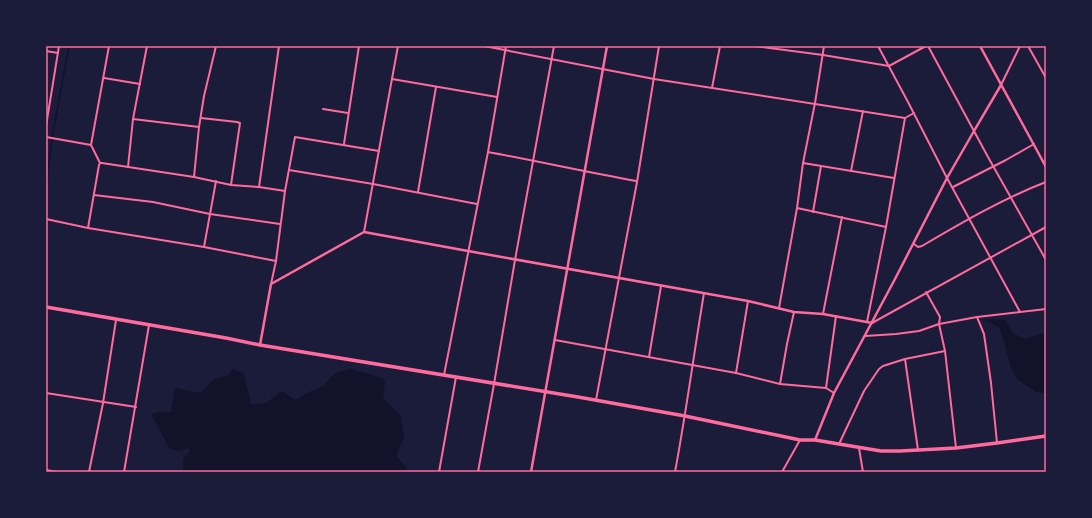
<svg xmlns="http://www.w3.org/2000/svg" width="1092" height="518" font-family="'Times New Roman',serif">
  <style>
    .water { fill: #12122b }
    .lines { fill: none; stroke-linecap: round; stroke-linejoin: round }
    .stream { stroke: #12122b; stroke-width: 1.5 }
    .minor { stroke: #ff6b9d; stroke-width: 2 }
    .tertiary { stroke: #ff6b9d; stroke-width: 2.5 }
    .primary { stroke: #ff6b9d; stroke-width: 3.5 }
    .neatline { fill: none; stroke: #ff6b9d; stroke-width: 1.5 }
  </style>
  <rect width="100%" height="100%" fill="#1b1b3a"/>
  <!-- water -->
  <g class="water">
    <polygon points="995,319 1006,320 1013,333 1025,339 1046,332 1046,393 1036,392 1018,380 1012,371 1000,328 985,320"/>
    <polygon points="232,369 244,373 251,405 266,403 282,391 295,400 305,394 323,386 335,373 351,369 382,378 385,382 383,398 401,416 404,437 396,456 407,468 406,472 183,472 183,459 190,451 188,448 178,451 169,448 151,414 159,412 171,412 175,388 201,393 214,379 229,375"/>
  </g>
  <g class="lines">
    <!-- stream -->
    <polyline class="stream" points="46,191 52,138 69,46"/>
    <!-- minor -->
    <g class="minor">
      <polyline points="484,46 654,79 905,118 914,113"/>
      <polyline points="755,46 823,55 889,66 926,46"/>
      <polyline points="878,46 908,102 947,178 1020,312"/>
      <polyline points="928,46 988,157 1046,260"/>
      <polyline points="1028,46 1046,78"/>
      <polyline points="46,51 58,53"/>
      <polyline points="104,78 140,84"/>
      <polyline points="392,79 497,97"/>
      <polyline points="1001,85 1020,46"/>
      <polyline points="712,88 720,46"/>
      <polyline points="323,109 348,113"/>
      <polyline points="201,118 237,122 240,123 231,185"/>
      <polyline points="133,119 199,127"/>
      <polyline points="46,126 59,46"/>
      <polyline points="46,137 91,145 100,163 99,165 88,228"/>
      <polyline points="344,144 359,46"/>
      <polyline points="91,145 109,46"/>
      <path d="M 488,152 C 537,161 586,172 636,181"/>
      <polyline points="100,163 102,163 194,177 231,185 259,187 285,191"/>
      <polyline points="803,163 894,178"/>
      <polyline points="128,167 133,119 147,46"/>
      <polyline points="289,170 373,184 477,204"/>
      <polyline points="851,171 863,111"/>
      <polyline points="194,177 199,127 204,96 216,46"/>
      <polyline points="259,187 279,46"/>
      <polyline points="953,187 1006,160 1034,144"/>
      <polyline points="418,192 436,87"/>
      <polyline points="94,195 153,202 210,214 280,224"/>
      <polyline points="797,208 886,227"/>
      <polyline points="813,212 821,166"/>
      <polyline points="46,219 88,228 204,247 276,261"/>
      <polyline points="364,232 398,46"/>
      <path d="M 914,244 L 918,247 L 922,246 C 961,223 1004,198 1046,182"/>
      <polyline points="204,247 216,181"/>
      <polyline points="271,284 276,261 285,191 295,137 379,151"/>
      <polyline points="926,292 940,317 939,324 945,351 956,448"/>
      <polyline points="779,308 797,208 803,163 815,103 824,46"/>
      <polyline points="823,314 842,217"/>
      <polyline points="977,317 984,334 991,383 997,443"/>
      <polyline points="867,322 886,227 905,118"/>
      <polyline points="872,323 1046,227"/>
      <polyline points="865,336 896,334 919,331 939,324 977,317 1046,309"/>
      <polyline points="555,340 736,373 780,384 826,388 834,393"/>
      <polyline points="649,357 661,286"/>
      <polyline points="736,373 748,301"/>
      <polyline points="444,375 488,152 506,46"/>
      <polyline points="780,384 787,344 794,312"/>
      <polyline points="826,388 836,316"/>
      <polyline points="46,393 136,407"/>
      <polyline points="596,400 637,182 659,46"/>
      <polyline points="839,444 864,391 879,369 883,366 905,359"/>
      <polyline points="859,448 863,472"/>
      <polyline points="918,450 905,359 945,351"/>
      <polyline points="46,470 57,472"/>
      <polyline points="89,472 103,403 116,320"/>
      <polyline points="124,472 149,325"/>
      <polyline points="439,472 456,377"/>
      <polyline points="478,472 494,384 515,260 554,46"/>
      <path d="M 675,472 C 686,413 694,353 704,293"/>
      <polyline points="782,472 800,440"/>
    </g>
    <!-- tertiary -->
    <g class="tertiary">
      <polyline points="980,46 1046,167"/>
      <polyline points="260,345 271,284 364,232 468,251 748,301 794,312 823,314 872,323"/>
      <polyline points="815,440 834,393 895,279 947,178 974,131 1001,85"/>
      <polyline points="531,472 607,46"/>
    </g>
    <!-- primary -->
    <polyline class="primary" points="46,307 226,338 260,345 578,397 685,416 800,440 815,440 881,451 900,451 956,448 997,443 1046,436"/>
  </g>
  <!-- border -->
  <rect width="1092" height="518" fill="none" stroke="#1b1b3a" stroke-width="94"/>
  <rect x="47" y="47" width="998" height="424" class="neatline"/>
</svg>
